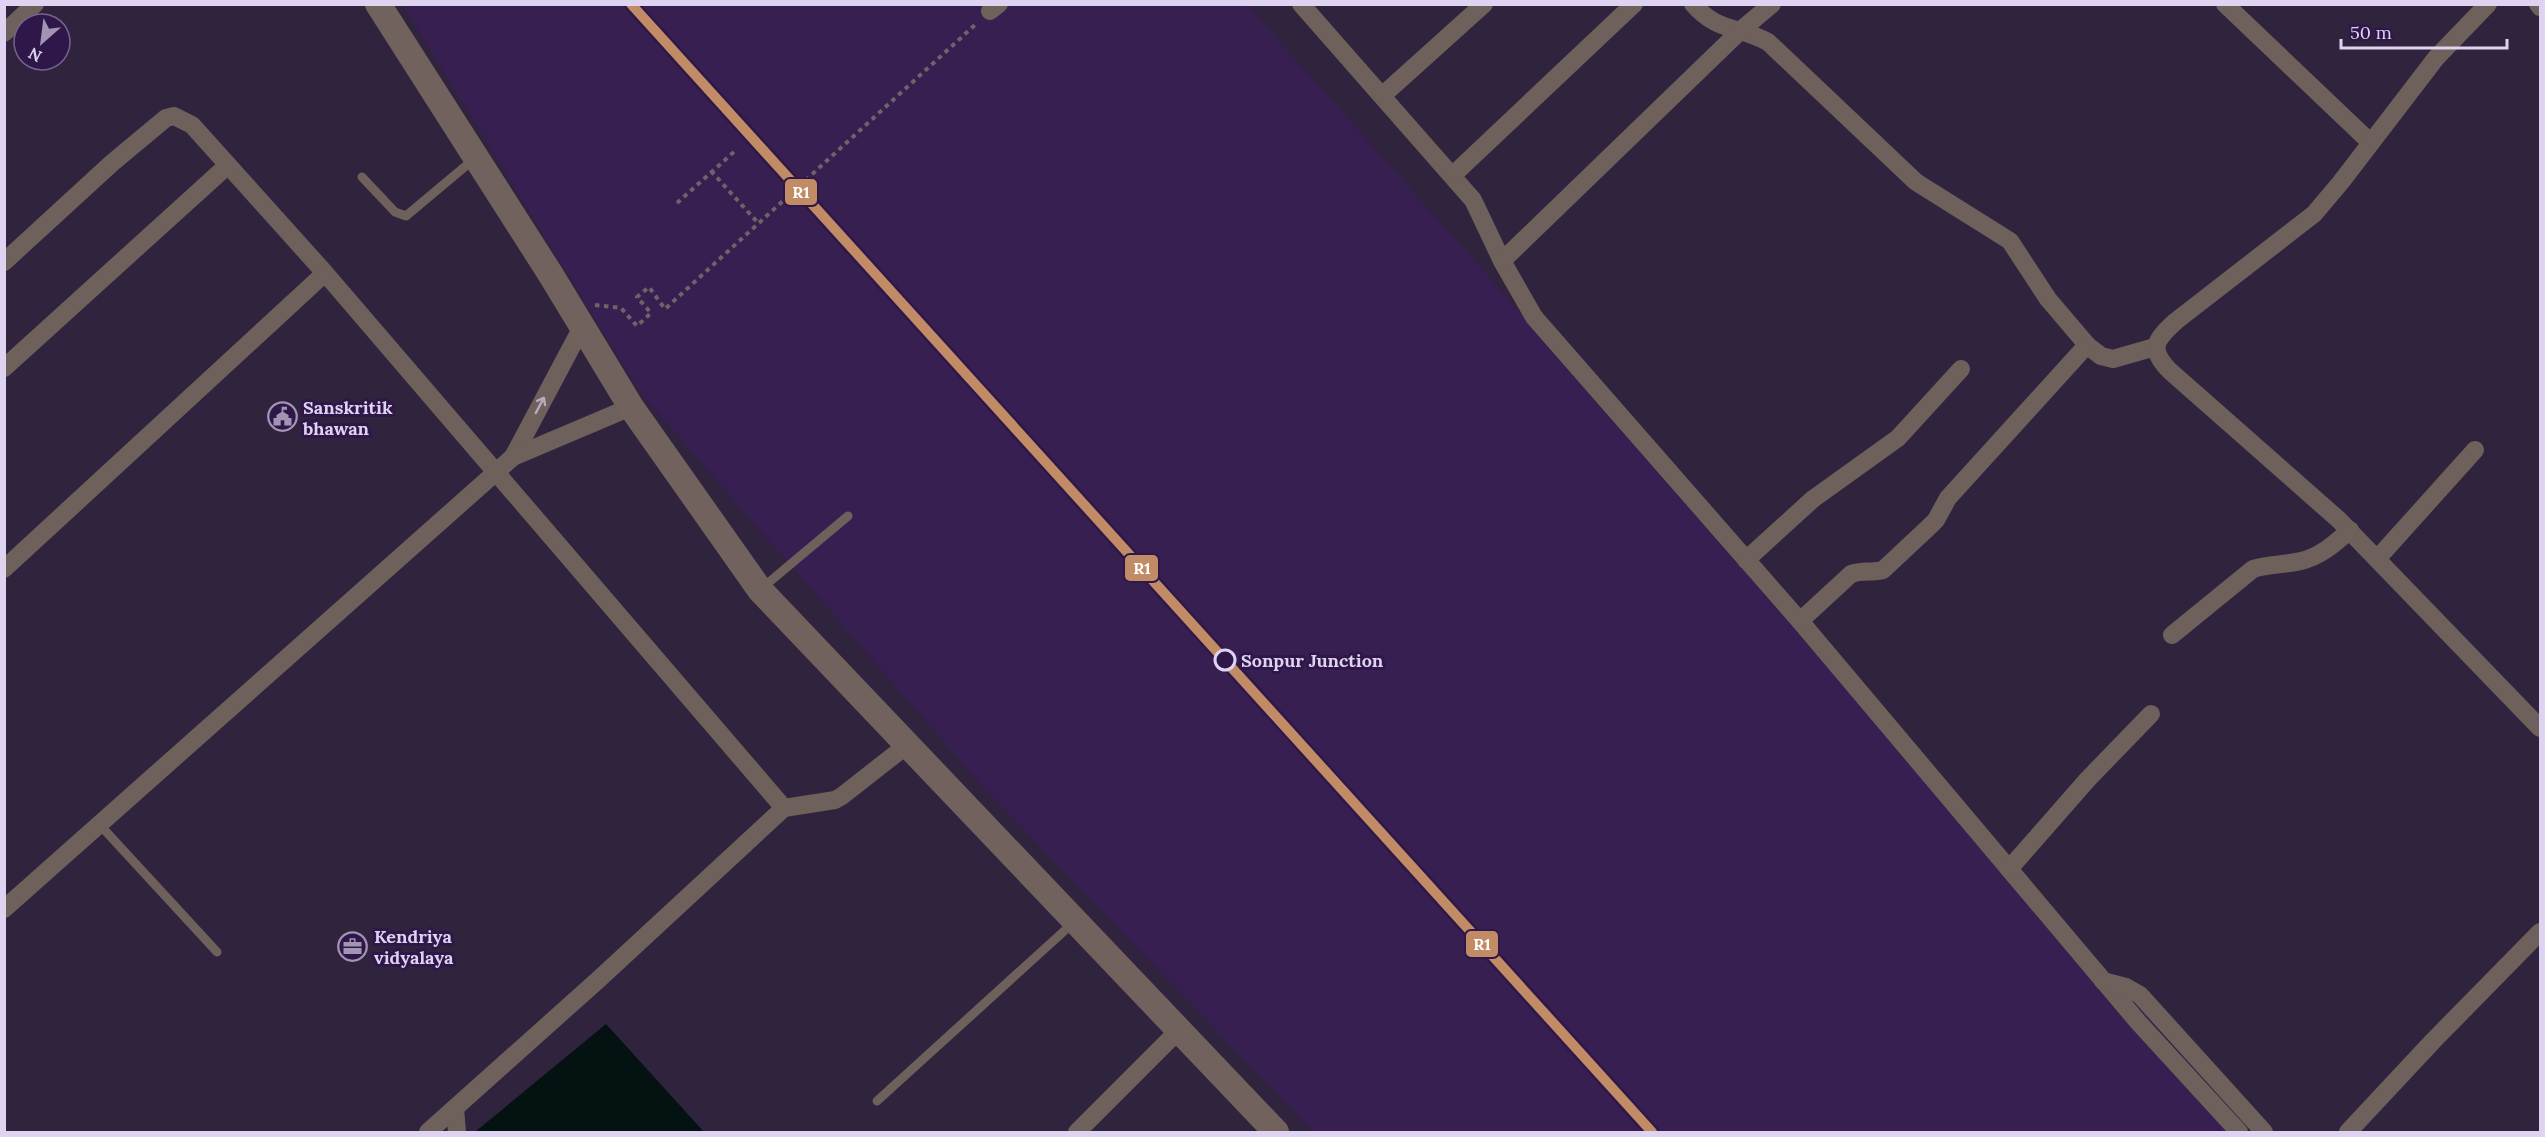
<svg xmlns="http://www.w3.org/2000/svg" width="2545" height="1137" font-family="Lora,serif">
  <style>
    .built { fill: #381f52 }
    .water { fill: #041211 }
    .lines { fill: none; stroke-linecap: round; stroke-linejoin: round }
    .path { stroke: #6e6366; stroke-width: 4; stroke-dasharray: 4.5 4.5; stroke-linecap: butt }
    .lane { stroke: #6e605a; stroke-width: 9 }
    .street { stroke: #6e605a; stroke-width: 18 }
    .secondary { stroke: #71625e; stroke-width: 26 }
    .rail-1-casing { stroke: #2f1849; stroke-width: 15 }
    .rail-1 { stroke: #c18c65; stroke-width: 10 }
    .oneway { stroke: #b7abbd }
    .stop-dot { fill: #2f1849; stroke: #dfd3f2; stroke-width: 3 }
    .labels { text-anchor: middle; dominant-baseline: central; stroke-width: 6; stroke-linejoin: round; paint-order: stroke }
    .poi-label { font-size: 18px; font-weight: bold; fill: #dfd3f2; stroke: #2f1849; text-anchor: start }
    .stop-label { font-size: 18px; font-weight: bold; fill: #dfd3f2; stroke: #2f1849; text-anchor: start }
    .line-badge { stroke: #2f1849; stroke-width: 2 }
    .badge-label { font-size: 16px; text-anchor: middle; font-weight: bold; fill: #fff }
  </style>
  <rect width="100%" height="100%" fill="#30233e"/>
  <!-- built -->
  <polygon class="built" points="403,5 1247,5 2250,1132 1314,1132 986,790 640,392"/>
  <!-- water -->
  <polygon class="water" points="606,1024 704,1132 475,1132"/>
  <g class="lines">
    <!-- path -->
    <g class="path">
      <polyline points="711,171 759,224"/>
      <polyline points="677,203 736,150"/>
      <polyline points="595,305 621,308 637,326 651,313 637,297 649,287 665,309 976,24"/>
    </g>
    <!-- lane -->
    <g class="lane">
      <polyline points="362,177 395,212 406,216 474,159"/>
      <polyline points="762,588 848,516"/>
      <polyline points="99,824 217,952"/>
      <polyline points="877,1101 1073,923"/>
    </g>
    <!-- street -->
    <g class="street">
      <polyline points="1301,4 1473,200 1502,261 1534,317 1800,621 2139,1023 2239,1132"/>
      <path d="M 1693,4 C 1717,32 1738,26 1768,42 L 1916,182 L 2010,241 L 2048,299 L 2088,346 L 2101,356 L 2113,359 L 2155,347"/>
      <polyline points="2225,4 2371,143"/>
      <path d="M 2488,4 L 2436,58 L 2341,182 L 2314,214 L 2176,321 C 2155,340 2148,349 2170,371 L 2339,520 L 2540,728"/>
      <polyline points="2538,4 2540,7"/>
      <polyline points="990,11 999,4"/>
      <polyline points="4,33 35,4"/>
      <polyline points="1383,95 1484,4"/>
      <polyline points="1453,175 1634,4"/>
      <polyline points="1502,261 1740,31 1772,4"/>
      <polyline points="4,262 112,163 166,118 174,116 192,125 325,273 784,808"/>
      <polyline points="4,368 228,165"/>
      <polyline points="513,457 582,327"/>
      <polyline points="2377,559 2475,450"/>
      <polyline points="1746,560 1813,499 1898,438 1961,369"/>
      <polyline points="4,569 325,273"/>
      <path d="M 1800,621 L 1851,574 C 1862,570 1872,573 1883,570 L 1930,526 L 1936,520 L 1948,498 L 2087,345"/>
      <path d="M 2172,635 L 2253,569 C 2268,564 2284,565 2301,561 C 2321,556 2334,544 2350,530"/>
      <polyline points="2009,869 2088,779 2151,714"/>
      <polyline points="4,909 513,457 631,407"/>
      <polyline points="2103,981 2126,987 2140,995 2264,1132"/>
      <polyline points="455,1108 457,1132"/>
      <polyline points="428,1132 598,980 784,808 835,800 842,796 907,745"/>
      <polyline points="1077,1132 1179,1030"/>
      <polyline points="2348,1132 2433,1041 2540,932"/>
    </g>
    <!-- secondary -->
    <polyline class="secondary" points="378,4 551,275 631,407 760,590 1276,1132"/>
    <defs>
      <polyline id="rail-1" points="631,4 1652,1132"/>
    </defs>
    <!-- rail-1 casing -->
    <use href="#rail-1" class="rail-1-casing"/>
    <!-- rail-1 -->
    <use href="#rail-1" class="rail-1"/>
  </g>
  <!-- one-way arrows -->
  <defs><path id="oneway-shaft" d="M-6 0H5M1.5-3L5.5 0L1.5 3" fill="none" stroke-width="1.6" stroke-linecap="round" stroke-linejoin="round" transform="scale(1.5)"/></defs>
  <use class="oneway" href="#oneway-shaft" transform="translate(540 405) rotate(-62)"/>
  <!-- icons -->
  <defs>
    <symbol id="civic-ring" viewBox="-11 -11 22 22"><circle r="9.5" fill="#2f1849" stroke="#a295b3" stroke-width="1.5"/><path d="M-.6-6.5H3V-4.5H.6V-3L4-1V1h2V6H-6V1h2V-1L-.6-3ZM-1.2 2.5V6h2.4V2.5Z" fill="#a295b3"/></symbol>
    <symbol id="office-ring" viewBox="-11 -11 22 22"><circle r="9.5" fill="#2f1849" stroke="#a295b3" stroke-width="1.5"/><path d="M-6-3h4V-5.5h4V-3h4V5H-6ZM-1-4.5V-3h2v-1.5ZM-6 0V1H6V0Z" fill="#a295b3"/></symbol>
  </defs>
  <g fill-rule="evenodd">
    <use href="#civic-ring" x="266" y="400" width="33" height="33"/>
    <use href="#office-ring" x="336" y="930" width="33" height="33"/>
  </g>
  <!-- markers -->
  <circle class="stop-dot" cx="1225" cy="660" r="10"/>
  <g class="labels">
    <!-- poi labels -->
    <g class="poi-label">
      <text x="303" y="407">Sanskritik<tspan x="303" dy="21">bhawan</tspan></text>
      <text x="374" y="936">Kendriya<tspan x="374" dy="21">vidyalaya</tspan></text>
    </g>
    <!-- stop labels -->
    <g class="stop-label">
      <text x="1241" y="660">Sonpur Junction</text>
    </g>
  </g>
  <g class="line-badge">
    <rect x="784" y="178" width="34" height="28" rx="6" fill="#c18c65"/>
    <rect x="1124" y="554" width="35" height="28" rx="6" fill="#c18c65"/>
    <rect x="1465" y="930" width="34" height="28" rx="6" fill="#c18c65"/>
  </g>
  <g class="badge-label">
    <text x="801" y="198">R1</text>
    <text x="1142" y="574">R1</text>
    <text x="1482" y="950">R1</text>
  </g>
  <!-- border -->
  <rect width="2545" height="1137" fill="none" stroke="#dfd3f2" stroke-width="12"/>
  <!-- north arrow -->
  <g transform="translate(42 42) rotate(208)"><circle r="28" fill="#2f1849" stroke="#75638d" stroke-width="1.5"/>
  <path d="M0-4.5L10 22L0 15L-10 22Z" fill="#a295b3"/>
  <text y="-9" font-size="16" font-weight="bold" text-anchor="middle" fill="#dfd3f2">N</text>
  </g>
  <!-- scale -->
  <path d="M2341 39v9h166v-9" fill="none" stroke="#dfd3f2" stroke-width="3"/>
  <text x="2350" y="39" font-size="18" fill="#dfd3f2" stroke="#2f1849" stroke-width="4.5" paint-order="stroke">50 m</text>
</svg>
